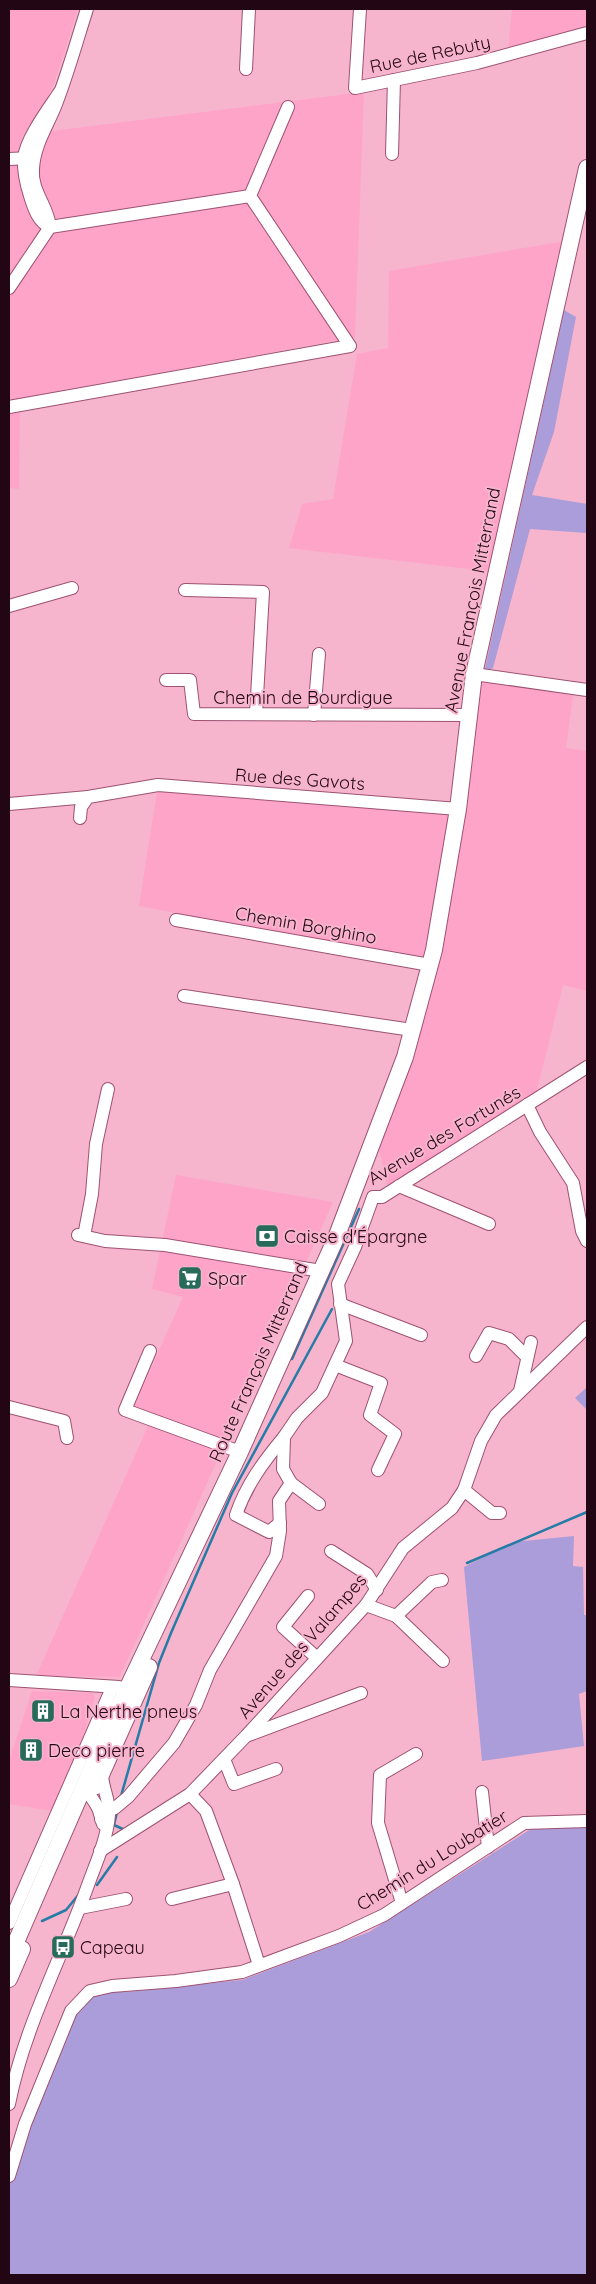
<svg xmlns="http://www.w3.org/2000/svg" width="596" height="2284" font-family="Quicksand,sans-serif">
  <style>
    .built { fill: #fea4c8 }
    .green { fill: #aa9dd9 }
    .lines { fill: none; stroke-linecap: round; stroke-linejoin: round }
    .stream { stroke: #257ca6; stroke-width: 2.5 }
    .minor-casing { stroke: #9d5272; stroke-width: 14 }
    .major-casing { stroke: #9d5272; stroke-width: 18 }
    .minor { stroke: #fff; stroke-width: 12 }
    .major { stroke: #fff; stroke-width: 16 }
    .labels { text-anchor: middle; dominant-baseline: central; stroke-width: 4; stroke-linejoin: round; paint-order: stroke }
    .street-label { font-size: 18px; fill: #230613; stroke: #f7b4cd }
    .poi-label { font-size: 18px; fill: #230613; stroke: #f7b4cd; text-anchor: start }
  </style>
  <rect width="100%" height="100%" fill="#f7b4cd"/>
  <!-- built -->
  <g class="built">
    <polygon points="9,9 78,9 54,84 43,107 52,131 364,92 355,337 93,385 20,401 19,489 9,488"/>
    <polygon points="512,9 587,9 587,30 508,52"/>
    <polygon points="571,240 495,572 289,548 302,504 333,499 357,354 388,348 389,271"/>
    <polygon points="474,674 574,688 566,748 587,751 587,991 563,985 536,1094 388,1189 376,1137 431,960 139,906 158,785 457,809"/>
    <polygon points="176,1175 333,1202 120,1677 36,1676 149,1424 134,1406 183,1297 152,1289"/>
    <polygon points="32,1691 92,1693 95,1697 84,1734 52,1811 9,1804 9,1761"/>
  </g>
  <!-- green -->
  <g class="green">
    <polygon points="564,310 576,317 554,432 532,495 587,504 587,533 530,529 493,668 484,673"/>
    <polygon points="587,1387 587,1410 575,1398"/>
    <polygon points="574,1536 573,1566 583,1567 584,1615 587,1615 587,1691 579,1694 584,1746 482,1761 464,1567 514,1542"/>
    <path d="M 537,1825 L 587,1825 L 587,2275 L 9,2275 L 9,2181 L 78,2010 C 94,1991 102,1991 127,1992 L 242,1980 L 369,1932 Z"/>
  </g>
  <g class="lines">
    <!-- stream -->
    <g class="stream">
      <polyline points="292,1359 359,1209"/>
      <polyline points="467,1563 587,1512"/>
      <polyline points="121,1796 159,1663 171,1633 232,1493 332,1309"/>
      <polyline points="117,1812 114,1825 125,1830"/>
      <polyline points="97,1885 117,1857"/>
      <polyline points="42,1921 66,1910 80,1893"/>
    </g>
    <defs>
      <g id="minor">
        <polyline points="360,9 355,88 477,63 587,33"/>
        <polyline points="246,69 249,9"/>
        <path d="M 61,90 C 50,107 26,138 24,158 C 23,171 27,187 31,199 C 35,211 39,222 50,227 C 48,206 31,191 33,169 C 34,145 48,125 56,104 C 68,73 77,40 87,9"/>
        <polyline points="392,154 394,80"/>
        <polyline points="9,159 31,158"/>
        <polyline points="250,196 288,107"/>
        <polyline points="9,288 50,227 250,196"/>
        <polyline points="9,407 350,346 250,196"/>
        <polyline points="185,590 263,592 256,714"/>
        <polyline points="9,606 72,588"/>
        <polyline points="474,674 587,690"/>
        <polyline points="166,680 190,680 194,714 469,715"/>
        <polyline points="314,715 319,654"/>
        <polyline points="9,804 88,797"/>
        <polyline points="80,818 81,807 88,797 158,785 458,809"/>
        <polyline points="176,920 430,965"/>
        <polyline points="184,996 412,1030"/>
        <polyline points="527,1105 540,1132 573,1183 582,1231 587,1241"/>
        <polyline points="399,1186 489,1224"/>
        <polyline points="78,1235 105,1241 165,1245 321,1271"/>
        <polyline points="84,1236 92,1194 96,1144 108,1089"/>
        <polyline points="340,1304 421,1335"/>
        <polyline points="150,1351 125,1410 240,1452"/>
        <polyline points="476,1356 489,1333 509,1339 527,1357"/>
        <polyline points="335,1365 381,1383 370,1415 395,1434 378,1470"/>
        <polyline points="520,1391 531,1342"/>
        <polyline points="9,1407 64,1421 67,1438"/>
        <polyline points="291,1483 319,1504"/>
        <polyline points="464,1490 492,1513 500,1513"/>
        <path d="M 280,1523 L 269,1532 L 236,1515 C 246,1485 264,1461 284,1437"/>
        <polyline points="331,1551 367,1574 377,1590"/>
        <polyline points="308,1596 283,1627 317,1658"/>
        <polyline points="366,1605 396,1616 443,1661"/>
        <polyline points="396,1616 432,1582 442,1580"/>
        <polyline points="9,1680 119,1687"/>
        <polyline points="249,1735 361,1693"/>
        <polyline points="224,1759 234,1784 276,1769"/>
        <path d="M 92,1779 C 85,1796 91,1794 98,1808 C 100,1812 101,1819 103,1824"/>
        <polyline points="482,1792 488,1847"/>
        <polyline points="190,1794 206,1811 233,1884 259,1965"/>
        <polyline points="101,1819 108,1811 115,1808 128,1797 174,1743 196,1705 210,1670 276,1556 280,1531 279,1501 291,1483 283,1469 284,1437 297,1418 322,1393 346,1341 338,1284 355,1247 373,1197 382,1197 587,1067"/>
        <polyline points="100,1851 190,1794 246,1736 366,1605 403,1548 452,1508 464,1490 481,1441 496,1415 587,1327"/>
        <polyline points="172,1899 233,1884"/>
        <polyline points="402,1903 378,1823 380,1775 416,1754"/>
        <polyline points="80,1908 126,1899"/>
        <polyline points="9,1923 112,1688"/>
        <path d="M 9,2104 C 24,2027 62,1958 88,1885 C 96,1863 107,1839 109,1815 C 110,1801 102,1787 102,1774"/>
        <polyline points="9,2176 25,2124 71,2011 90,1991 112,1986 176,1981 242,1972 339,1936 384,1915 524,1823 587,1821"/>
      </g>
      <g id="major">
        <polyline points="96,1786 149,1667"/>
        <polyline points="9,1958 118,1708 240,1452 336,1238 405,1057 434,950 458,809 474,674 587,168"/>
        <polyline points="9,1979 22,1949"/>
      </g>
    </defs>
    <!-- minor casing -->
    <use href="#minor" class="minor-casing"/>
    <!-- major casing -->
    <use href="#major" class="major-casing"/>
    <!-- minor -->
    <use href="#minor" class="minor"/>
    <!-- major -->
    <use href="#major" class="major"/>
  </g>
  <!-- icons -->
  <defs>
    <symbol id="bank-square" viewBox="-11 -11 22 22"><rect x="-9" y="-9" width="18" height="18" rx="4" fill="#296b5b" stroke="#f7b4cd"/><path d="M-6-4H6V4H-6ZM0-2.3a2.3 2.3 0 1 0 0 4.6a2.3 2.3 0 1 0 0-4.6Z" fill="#fff"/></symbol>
    <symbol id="supermarket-square" viewBox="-11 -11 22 22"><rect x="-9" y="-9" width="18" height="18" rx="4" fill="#296b5b" stroke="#f7b4cd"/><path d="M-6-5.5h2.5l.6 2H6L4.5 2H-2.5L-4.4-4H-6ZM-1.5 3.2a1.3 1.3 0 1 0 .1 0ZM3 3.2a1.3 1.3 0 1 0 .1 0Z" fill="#fff"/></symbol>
    <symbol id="building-square" viewBox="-11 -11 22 22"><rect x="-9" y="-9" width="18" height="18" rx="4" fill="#296b5b" stroke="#f7b4cd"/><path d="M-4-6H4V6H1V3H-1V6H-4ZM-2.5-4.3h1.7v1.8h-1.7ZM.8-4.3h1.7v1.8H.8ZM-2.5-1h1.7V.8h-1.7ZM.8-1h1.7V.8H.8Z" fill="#fff"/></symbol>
    <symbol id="bus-square" viewBox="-11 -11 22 22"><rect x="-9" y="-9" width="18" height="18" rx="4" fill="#296b5b" stroke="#f7b4cd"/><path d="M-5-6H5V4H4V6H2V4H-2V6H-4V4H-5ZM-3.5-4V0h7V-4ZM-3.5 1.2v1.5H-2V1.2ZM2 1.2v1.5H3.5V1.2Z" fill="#fff"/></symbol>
  </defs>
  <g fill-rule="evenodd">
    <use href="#bank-square" x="253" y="1222" width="28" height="28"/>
    <use href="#supermarket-square" x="176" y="1264" width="28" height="28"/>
    <use href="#building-square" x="29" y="1697" width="28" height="28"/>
    <use href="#building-square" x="17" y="1736" width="28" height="28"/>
    <use href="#bus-square" x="49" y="1933" width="28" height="28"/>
  </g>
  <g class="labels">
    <!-- street labels -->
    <g class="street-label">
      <text transform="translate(430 54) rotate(-12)">Rue de Rebuty</text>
      <text transform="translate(472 600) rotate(-79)">Avenue François Mitterrand</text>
      <text x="303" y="697">Chemin de Bourdigue</text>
      <text transform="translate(300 779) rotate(4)">Rue des Gavots</text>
      <text transform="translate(306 925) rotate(10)">Chemin Borghino</text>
      <text transform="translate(444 1135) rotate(-31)">Avenue des Fortunés</text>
      <text transform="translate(258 1362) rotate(-66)">Route François Mitterrand</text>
      <text transform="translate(302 1646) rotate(-49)">Avenue des Valampes</text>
      <text transform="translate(432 1860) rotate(-32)">Chemin du Loubatier</text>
    </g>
    <!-- poi labels -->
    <g class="poi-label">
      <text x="284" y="1236">Caisse d'Épargne</text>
      <text x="208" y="1278">Spar</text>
      <text x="60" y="1711">La Nerthe pneus</text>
      <text x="48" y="1750">Deco pierre</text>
      <text x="80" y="1947">Capeau</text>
    </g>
  </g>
  <!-- border -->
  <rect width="596" height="2284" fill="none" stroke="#230613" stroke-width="20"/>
</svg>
